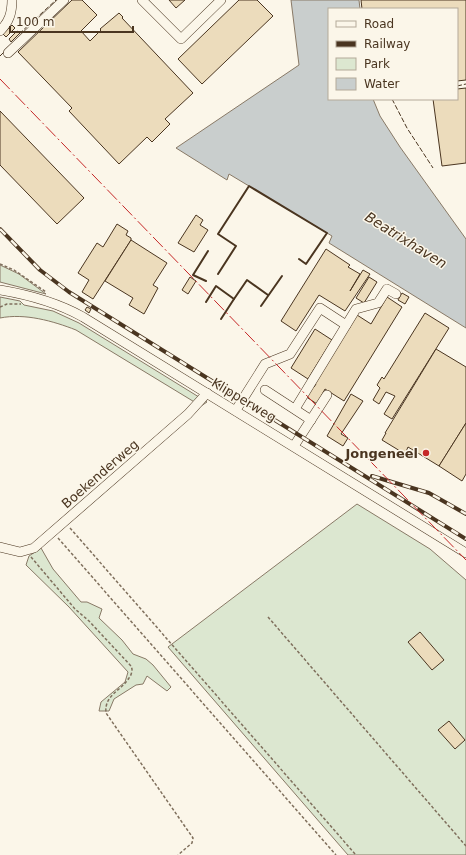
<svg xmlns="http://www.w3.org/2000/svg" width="466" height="855" font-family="'DejaVu Sans',sans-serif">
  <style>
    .green { fill: #dce7d0; stroke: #887966 }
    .water { fill: #c9cecd; stroke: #887966 }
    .building { fill: #ecdcbc; stroke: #4a3520 }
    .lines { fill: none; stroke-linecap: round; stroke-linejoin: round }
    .minor-casing { stroke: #4a3520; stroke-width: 10 }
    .path { stroke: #7f6f5c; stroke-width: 1.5; stroke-dasharray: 3 2; stroke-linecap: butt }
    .minor { stroke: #fbf6e9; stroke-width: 9 }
    .rail-casing { stroke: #4a3520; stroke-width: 4 }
    .rail { stroke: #fbf6e9; stroke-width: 2.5; stroke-dasharray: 8; stroke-linecap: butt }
    .fence { stroke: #4a3520; stroke-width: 1; stroke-dasharray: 5 2; stroke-linecap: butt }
    .wall { stroke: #4a3520; stroke-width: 2 }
    .power { stroke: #c62828; stroke-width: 1; stroke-dasharray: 14 3 2 3; stroke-linecap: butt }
    .poi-dot { fill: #c62828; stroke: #fbf6e9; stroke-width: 1.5 }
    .labels { text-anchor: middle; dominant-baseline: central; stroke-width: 3; stroke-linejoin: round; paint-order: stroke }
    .street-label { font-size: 13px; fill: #4a3520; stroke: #fbf6e9 }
    .poi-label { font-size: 13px; font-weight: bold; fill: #4a3520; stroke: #fbf6e9; text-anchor: end }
    .water-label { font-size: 14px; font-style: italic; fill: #4a3520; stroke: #fbf6e9 }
  </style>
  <rect width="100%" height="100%" fill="#fbf6e9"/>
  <!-- green -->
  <g class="green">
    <polygon points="0,265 19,274 46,294 0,282"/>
    <path d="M 0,297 L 20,301 L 24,305 L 53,311 L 79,323 L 207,402 L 201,406 L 76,330 C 53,321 25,313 0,318 Z"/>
    <polygon points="357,504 430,549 466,580 466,855 348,855 168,647"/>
    <polygon points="41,548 53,569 81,602 87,602 102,609 99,618 122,640 133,654 146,659 153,665 171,687 167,691 147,676 143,684 136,685 114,699 109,711 99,711 101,702 125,682 128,672 69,607 26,565 29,556"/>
  </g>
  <!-- water -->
  <polygon class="water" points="291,0 359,0 360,9 329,9 329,99 373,99 380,116 400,147 466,239 466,328 329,243 332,236 229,174 227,180 176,148 299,65"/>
  <!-- building -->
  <g class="building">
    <polygon points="72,0 82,0 97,15 81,31 90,41 101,30 100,29 119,13 123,17 122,18 193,93 165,119 170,124 152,142 147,137 119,164 69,111 72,108 18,52"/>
    <polygon points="169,0 185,0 176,8"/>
    <polygon points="239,0 257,0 273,16 202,84 178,59"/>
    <polygon points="361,0 466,0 466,80 457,81 457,9 362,9"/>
    <polygon points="12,25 15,28 6,37 3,34"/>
    <polygon points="17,31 20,33 11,42 9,39"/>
    <polygon points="466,88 466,163 442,166 433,99 457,99 457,89"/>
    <polygon points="0,111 84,198 57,224 0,165"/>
    <polygon points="196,215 203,220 200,225 208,230 194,252 178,243"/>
    <polygon points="117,224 128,231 126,235 131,238 131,240 93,299 82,292 89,280 78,273 97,243 103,247"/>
    <polygon points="131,240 167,263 153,285 158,288 144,314 129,305 133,298 105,281"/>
    <polygon points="326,249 350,265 348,267 360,274 350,291 363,270 370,274 345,311 319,295 296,331 281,321"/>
    <polygon points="190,277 196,281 188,294 182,290"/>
    <polygon points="369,277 377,282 364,303 356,298"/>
    <polygon points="402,293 409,297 405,304 398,300"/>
    <polygon points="387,297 402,307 344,401 325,389 317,404 305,396 311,386 314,387 316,384 315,383 357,315 371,324"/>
    <polygon points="87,307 91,309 89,313 85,310"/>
    <polygon points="425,313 449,328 392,419 384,414 395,396 386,392 379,404 373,400 380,388 377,385 382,377 384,379"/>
    <polygon points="315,329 332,340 308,379 291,368"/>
    <polygon points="436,349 466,367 466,423 439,466 408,447 405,454 382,440 386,433 385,433"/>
    <polygon points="351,394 363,401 341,434 348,438 343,446 327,436"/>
    <polygon points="466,423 466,474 462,481 439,466"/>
    <polygon points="420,632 444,660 432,670 408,642"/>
    <polygon points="449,721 465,740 455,749 438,730"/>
  </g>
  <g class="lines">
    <defs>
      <g id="minor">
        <polyline points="142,0 181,39 221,0"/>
        <path d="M 0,31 C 9,22 12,13 12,0"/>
        <polyline points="8,53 64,0"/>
        <path d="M 0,290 C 30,295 56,302 83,317 L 466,553"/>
        <polyline points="265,390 311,420"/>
        <polyline points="295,409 356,309 378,303 387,289 396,294"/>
        <polyline points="236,410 265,364 290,354 320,308 346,325"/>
        <polyline points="294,446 327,395"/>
        <polyline points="0,547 20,552 34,548 188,414 207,393"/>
      </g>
    </defs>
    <!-- minor casing -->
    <use href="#minor" class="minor-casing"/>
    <!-- path -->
    <g class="path">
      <polyline points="0,264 14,270 46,292"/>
      <polyline points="0,307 7,304 21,304"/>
      <polyline points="70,528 356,855"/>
      <polyline points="58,538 336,855"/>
      <path d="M 31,557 L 75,609 L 89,621 L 131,666 L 132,669 C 132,672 131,676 129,678 C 121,691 104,695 106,713 L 193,838 L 192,843 L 178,855"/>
      <polyline points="268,617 466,846"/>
    </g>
    <!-- minor -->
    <use href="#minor" class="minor"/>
    <defs>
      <g id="rail">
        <polyline points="0,229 40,270 69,292 466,539"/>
        <polyline points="372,476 429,493 466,514"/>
      </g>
    </defs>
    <!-- rail casing -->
    <use href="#rail" class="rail-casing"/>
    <!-- rail -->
    <use href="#rail" class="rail"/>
    <!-- fence -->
    <g class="fence">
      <polyline points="19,34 56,0"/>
      <polyline points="0,56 5,51"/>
      <polyline points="457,86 466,84"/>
      <polyline points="392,99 407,128 433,168"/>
    </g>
    <!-- wall -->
    <g class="wall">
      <polyline points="218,274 236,246 218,234 249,186 327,233 306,264 299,259"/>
      <polyline points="206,281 193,275 208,251"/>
      <polyline points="206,302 216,286 234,299 247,280 268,295"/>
      <polyline points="261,306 282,276"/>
      <polyline points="221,319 234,299"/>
    </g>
    <!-- power -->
    <polyline class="power" points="0,79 466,560"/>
  </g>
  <!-- markers -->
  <circle class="poi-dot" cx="426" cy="453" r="4"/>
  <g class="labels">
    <!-- street labels -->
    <g class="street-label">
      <text transform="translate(244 400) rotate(31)">Klipperweg</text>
      <text transform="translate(100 474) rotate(-41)">Boekenderweg</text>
    </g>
    <!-- poi labels -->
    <g class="poi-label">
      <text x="418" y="453">Jongeneel</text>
    </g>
    <!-- water labels -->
    <g class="water-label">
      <text transform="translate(406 240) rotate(32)">Beatrixhaven</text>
    </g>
  </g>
  <!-- legend -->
  <rect x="328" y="8" width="130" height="92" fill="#fbf6e9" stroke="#b4a999"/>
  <rect x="336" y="21" width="20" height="6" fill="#fbf6e9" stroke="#b4a999"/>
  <text x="364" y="28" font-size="12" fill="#4a3520">Road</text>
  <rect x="336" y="41" width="20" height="6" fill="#4a3520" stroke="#b4a999"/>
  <text x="364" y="48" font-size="12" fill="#4a3520">Railway</text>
  <rect x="336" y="58" width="20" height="12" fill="#dce7d0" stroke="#b4a999"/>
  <text x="364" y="68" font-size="12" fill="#4a3520">Park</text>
  <rect x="336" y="78" width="20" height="12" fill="#c9cecd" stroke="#b4a999"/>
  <text x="364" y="88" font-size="12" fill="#4a3520">Water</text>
  <!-- scale -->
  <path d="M10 26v6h123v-6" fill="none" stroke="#4a3520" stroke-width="2"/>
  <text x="16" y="26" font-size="12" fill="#4a3520" stroke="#fbf6e9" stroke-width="3" paint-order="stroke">100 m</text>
</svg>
